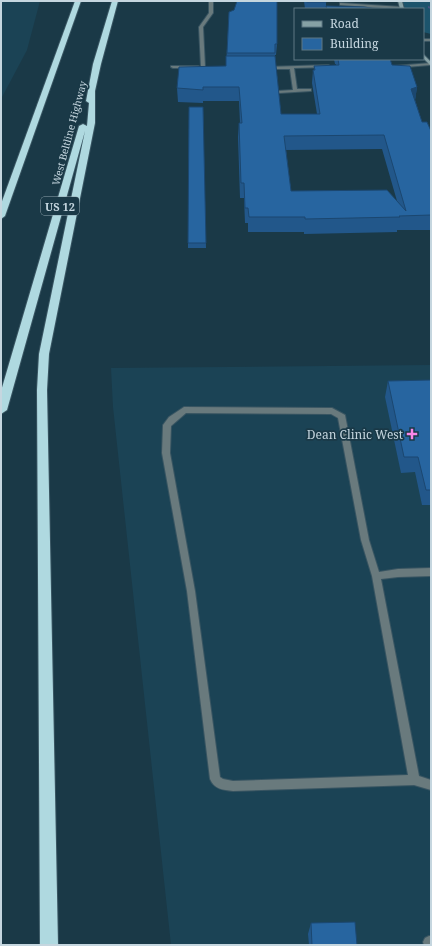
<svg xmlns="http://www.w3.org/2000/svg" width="432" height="946" font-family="'Noto Serif',serif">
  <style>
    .built { fill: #1b4355 }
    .green { fill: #1c546c }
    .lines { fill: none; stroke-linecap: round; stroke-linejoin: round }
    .stream { fill: #485282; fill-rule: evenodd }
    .lane-casing { stroke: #395562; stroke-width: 2 }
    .secondary-casing { stroke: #395562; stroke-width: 2 }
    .highway-casing { stroke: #395562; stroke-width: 2 }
    .lane { fill: #697a7d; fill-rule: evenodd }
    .secondary { fill: #86a1a5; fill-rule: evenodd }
    .highway { fill: #afd9e0; fill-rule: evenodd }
    .wall { fill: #22578a; fill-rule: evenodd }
    .shaded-wall { fill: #1b4770 }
    .building { fill: #2765a0; stroke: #1b4770; fill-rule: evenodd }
    .poi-dot { fill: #f987e9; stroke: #1a3947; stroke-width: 1.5 }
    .labels { text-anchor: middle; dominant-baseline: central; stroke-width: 3.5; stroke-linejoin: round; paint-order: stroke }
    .far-street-label { font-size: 10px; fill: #c5d6df; stroke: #1a3947 }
    .shield { fill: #1a3947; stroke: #92a7b1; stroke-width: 1 }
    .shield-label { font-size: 11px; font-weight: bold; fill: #c5d6df }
    .poi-label { font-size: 12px; fill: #c5d6df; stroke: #1a3947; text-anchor: end }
  </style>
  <rect width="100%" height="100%" fill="#1a3947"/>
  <!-- built -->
  <g class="built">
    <polygon points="1,1 40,1 27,50 1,99"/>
    <polygon points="431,365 431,945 171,945 113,407 111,368"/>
  </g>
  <!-- green -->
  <polygon class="green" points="400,1 431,1 431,34 423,32 423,9 402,9"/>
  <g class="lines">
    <!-- stream -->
    <polygon class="stream" points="428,6 431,7 431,9 428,8"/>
    <defs>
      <g id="lane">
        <polygon points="209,1 213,1 213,13 203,27 205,67 203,68 201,67 199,27 209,13"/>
        <polygon points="341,3 402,7 404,8 398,9 340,5 340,3"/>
        <rect x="423" y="39" width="8" height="2"/>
        <polygon points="431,63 430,65 394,68 392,67 394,66"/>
        <polygon points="328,65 330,66 330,67 294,68 297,89 311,89 311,91 279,93 277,93 277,91 293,90 290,69 266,69 264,68 266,67"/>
        <polygon points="171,66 198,66 200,67 198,68 173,68 171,67"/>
        <path d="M 184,407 L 332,408 L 345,415 L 369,540 L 379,572 L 398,569 L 431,568 L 431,576 L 398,577 L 381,579 L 419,776 L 431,780 L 431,790 L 414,785 L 233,791 C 223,790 214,789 210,779 L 187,591 L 162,453 L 163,425 L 169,417 ZM 186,413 L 331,414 L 338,418 L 361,540 L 372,576 L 408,775 L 233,781 L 223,779 L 220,777 L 195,591 L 170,453 L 171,426 Z"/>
        <polygon points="429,936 431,936 431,945 424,945 423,942 425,938"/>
      </g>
      <g id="secondary">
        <polygon points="398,1 402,1 404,9 400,9"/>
        <polygon points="423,54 431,62 431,66 423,58"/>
      </g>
      <g id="highway">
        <polygon points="75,1 81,1 5,216 1,219 1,204"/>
        <polygon points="112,1 118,1 101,64 95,91 95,123 49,354 47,390 58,945 40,945 37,390 39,354 85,131 7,410 1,414 1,391 79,126 83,124 87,126 89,103 86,101 93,64"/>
      </g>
    </defs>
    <!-- lane casing -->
    <use href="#lane" class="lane-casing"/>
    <!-- secondary casing -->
    <use href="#secondary" class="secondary-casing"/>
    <!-- highway casing -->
    <use href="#highway" class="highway-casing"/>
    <!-- lane -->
    <use href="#lane" class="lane"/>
    <!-- secondary -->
    <use href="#secondary" class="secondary"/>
    <!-- highway -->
    <use href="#highway" class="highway"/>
  </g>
  <!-- wall -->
  <g class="wall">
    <polygon points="304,1 326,1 326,9 305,9"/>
    <path d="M 229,12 L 277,44 L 276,55 L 275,55 L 275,56 L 281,114 L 317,114 L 312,83 L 313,70 L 314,70 L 314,66 L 336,65 L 336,64 L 335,64 L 334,59 L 390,59 L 392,65 L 417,87 L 415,100 L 422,122 L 431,131 L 431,230 L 397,230 L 397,232 L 304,234 L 304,232 L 248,232 L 248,223 L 245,223 L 244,198 L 240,198 L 238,137 L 239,123 L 240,123 L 239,101 L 203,101 L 203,103 L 178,102 L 177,88 L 226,66 ZM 382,149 L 397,201 L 291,191 L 286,150 Z"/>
    <polygon points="189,107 203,107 206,248 188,248"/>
    <polygon points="431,380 431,505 422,505 415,472 401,473 385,397 388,381"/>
    <polygon points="311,923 357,945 309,945 308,934"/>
  </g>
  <!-- shaded-wall -->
  <polygon class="shaded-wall" points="417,87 415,101 411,89"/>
  <!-- building -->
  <g class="building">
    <polygon points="237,1 277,1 277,44 275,44 275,53 227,53 229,12 234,10"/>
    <rect x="307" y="1" width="19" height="1"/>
    <polygon points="326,6 364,7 371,8 373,9 327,9"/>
    <path d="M 226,56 L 275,56 L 281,114 L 320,114 L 313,70 L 315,70 L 314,66 L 339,65 L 338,59 L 390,59 L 392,65 L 410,66 L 417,87 L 411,89 L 422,122 L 427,122 L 431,131 L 431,215 L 399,216 L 400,217 L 305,219 L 305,217 L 249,217 L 248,208 L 245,208 L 244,183 L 241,183 L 239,123 L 242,123 L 239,87 L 203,87 L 203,90 L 177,88 L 179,67 L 226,66 ZM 384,135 L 406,211 L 387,190 L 291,191 L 284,136 Z"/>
    <polygon points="189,107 203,107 206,243 188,243"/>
    <polygon points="431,380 431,490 426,490 418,457 404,457 388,381"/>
    <polygon points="355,922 357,945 312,945 311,923"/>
  </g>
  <!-- markers -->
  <path class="poi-dot" d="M410 428h4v4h4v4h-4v4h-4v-4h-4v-4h4z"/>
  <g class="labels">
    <!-- far-street labels -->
    <g class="far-street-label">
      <text transform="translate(69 133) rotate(-75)">West Beltline Highway</text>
    </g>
    <!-- shield labels -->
    <rect class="shield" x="41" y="197" width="38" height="18" rx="3"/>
    <g class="shield-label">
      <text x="60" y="206">US 12</text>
    </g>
    <!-- poi labels -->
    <g class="poi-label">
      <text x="403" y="434">Dean Clinic West</text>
    </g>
  </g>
  <!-- border -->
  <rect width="432" height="946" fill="none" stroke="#c5d6df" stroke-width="4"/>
  <!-- legend -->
  <rect x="294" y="8" width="130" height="52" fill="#1a3947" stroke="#5e7884"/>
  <rect x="302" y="21" width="20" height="6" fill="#86a1a5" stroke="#5e7884"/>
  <text x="330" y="28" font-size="12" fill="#c5d6df">Road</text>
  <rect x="302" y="38" width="20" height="12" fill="#2765a0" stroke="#5e7884"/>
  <text x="330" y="48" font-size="12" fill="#c5d6df">Building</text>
</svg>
